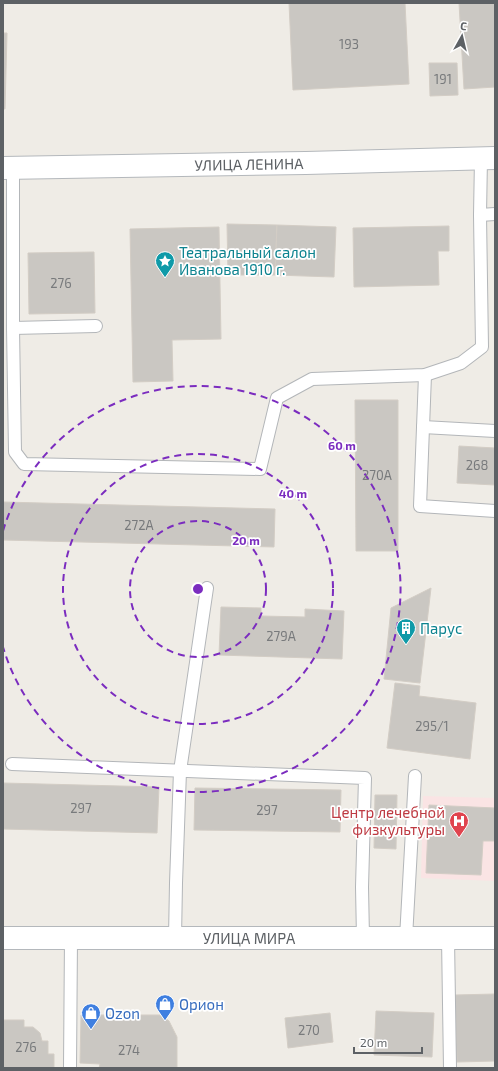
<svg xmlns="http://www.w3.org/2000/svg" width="498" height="1071" font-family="'Exo 2',sans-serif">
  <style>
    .medical { fill: #fae4e4 }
    .building { fill: #cac7c2; stroke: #d3cdc5 }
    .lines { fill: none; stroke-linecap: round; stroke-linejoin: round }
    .lane-casing { stroke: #b3b6b9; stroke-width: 14 }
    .secondary-casing { stroke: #b4b8bc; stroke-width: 24 }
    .lane { stroke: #fff; stroke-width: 12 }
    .secondary { stroke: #fff; stroke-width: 22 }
    .ring { fill: none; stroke: #7b2cbf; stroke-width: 2; stroke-dasharray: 7 5 }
    .labels { text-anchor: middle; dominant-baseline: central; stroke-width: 3.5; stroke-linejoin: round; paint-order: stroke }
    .number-label { font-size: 13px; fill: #787a7c }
    .street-label { font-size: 15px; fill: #5d6165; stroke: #fff }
    .culture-label { font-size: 15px; fill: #0d838f; stroke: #fff; text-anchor: start }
    .health-label { font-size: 15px; fill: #be3a42; stroke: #fff; text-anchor: end }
    .shop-label { font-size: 15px; fill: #366cbe; stroke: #fff; text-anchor: start }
    .centre { fill: #7b2cbf; stroke: #fff; stroke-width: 2 }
    .ring-label { font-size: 12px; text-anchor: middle; font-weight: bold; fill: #7b2cbf; stroke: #fff; stroke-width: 3.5; stroke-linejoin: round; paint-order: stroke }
  </style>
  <rect width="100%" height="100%" fill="#efece6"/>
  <!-- medical -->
  <polygon class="medical" points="423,796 495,798 495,881 421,878"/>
  <!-- building -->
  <g class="building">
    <polygon points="289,3 405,3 409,84 293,90"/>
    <polygon points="459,3 495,3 495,87 464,89"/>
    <polygon points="3,33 7,33 5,109 3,109"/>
    <polygon points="429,63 457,63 458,95 430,96"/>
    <polygon points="227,224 277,225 275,275 228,275"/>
    <polygon points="277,225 336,227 334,277 275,275"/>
    <polygon points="449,226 449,251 438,251 439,285 354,287 353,228"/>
    <polygon points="219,227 221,339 172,340 173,381 133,382 130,229"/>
    <polygon points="94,252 95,313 29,314 28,253"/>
    <polygon points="355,400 398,400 398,551 356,551"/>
    <polygon points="459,446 495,448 495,485 457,483"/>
    <polygon points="3,502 275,509 274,547 3,540"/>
    <polygon points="431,588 420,683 384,679 391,608"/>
    <polygon points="221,607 261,608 261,616 305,617 305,609 344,611 342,659 219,655"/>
    <polygon points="395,683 420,686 419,696 476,703 470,759 387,748"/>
    <polygon points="3,783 159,787 157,833 3,829"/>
    <polygon points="195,788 341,790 340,832 194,830"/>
    <polygon points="375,795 397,795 396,849 374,848"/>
    <polygon points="429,805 495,808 495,841 483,841 481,875 426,873"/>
    <polygon points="495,994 495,1061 457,1062 455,995"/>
    <polygon points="376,1011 434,1013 432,1057 374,1055"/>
    <polygon points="330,1013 333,1042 288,1048 285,1018"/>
    <polygon points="81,1015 161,1015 169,1021 177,1037 177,1068 99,1068 100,1064 80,1063"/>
    <polygon points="3,1020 24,1020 24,1027 33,1027 40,1033 42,1041 48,1041 48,1054 54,1054 54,1068 3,1068"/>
  </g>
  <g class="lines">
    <defs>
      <g id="lane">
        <polyline points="13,169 13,328 15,452 24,464 260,469 277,398 312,379 425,375 461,363 482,347 480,215 481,158"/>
        <polyline points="480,215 495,214"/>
        <polyline points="13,328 96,326"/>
        <polyline points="425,375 420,506 495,511"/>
        <polyline points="423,427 495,431"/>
        <polyline points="12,764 365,778 362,887 363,938"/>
        <polyline points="175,938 176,883 180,771 207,588"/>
        <polyline points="406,938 415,776"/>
        <polyline points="448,938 450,1068"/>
        <polyline points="70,1068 71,938"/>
      </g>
      <g id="secondary">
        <path id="s1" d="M 3,168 L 306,163 L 495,158"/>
        <path id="s2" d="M 3,938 L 495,938"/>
      </g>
    </defs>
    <!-- lane casing -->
    <use href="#lane" class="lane-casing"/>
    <!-- secondary casing -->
    <use href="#secondary" class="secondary-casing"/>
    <!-- lane -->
    <use href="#lane" class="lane"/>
    <!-- secondary -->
    <use href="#secondary" class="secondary"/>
  </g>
  <!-- distance rings -->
  <g class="ring">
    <circle cx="198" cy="589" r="68"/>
    <circle cx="198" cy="589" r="135"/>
    <path d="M3 531A203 203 0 1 1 3 647"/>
  </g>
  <!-- icons -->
  <defs>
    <symbol id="sight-pin" viewBox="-11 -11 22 30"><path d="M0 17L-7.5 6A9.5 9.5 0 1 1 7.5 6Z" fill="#0f9aa8" stroke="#fff"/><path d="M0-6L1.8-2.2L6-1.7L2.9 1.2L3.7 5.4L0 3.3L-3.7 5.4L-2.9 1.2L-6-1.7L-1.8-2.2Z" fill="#fff"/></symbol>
    <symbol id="building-pin" viewBox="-11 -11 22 30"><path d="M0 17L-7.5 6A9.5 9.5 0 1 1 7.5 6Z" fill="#0f9aa8" stroke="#fff"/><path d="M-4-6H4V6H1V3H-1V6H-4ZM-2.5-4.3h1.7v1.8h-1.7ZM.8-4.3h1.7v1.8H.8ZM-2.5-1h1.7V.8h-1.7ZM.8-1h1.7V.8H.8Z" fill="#fff"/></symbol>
    <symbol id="hospital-pin" viewBox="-11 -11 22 30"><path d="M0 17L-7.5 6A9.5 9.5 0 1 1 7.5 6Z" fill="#e0444e" stroke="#fff"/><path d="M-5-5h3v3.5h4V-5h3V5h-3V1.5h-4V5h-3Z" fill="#fff"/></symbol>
    <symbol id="shop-pin" viewBox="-11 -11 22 30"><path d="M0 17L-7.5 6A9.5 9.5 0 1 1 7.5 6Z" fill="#3f7fe0" stroke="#fff"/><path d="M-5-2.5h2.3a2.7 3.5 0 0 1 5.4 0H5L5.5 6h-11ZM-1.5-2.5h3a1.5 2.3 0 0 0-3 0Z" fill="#fff"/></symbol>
  </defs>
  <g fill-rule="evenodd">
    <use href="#sight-pin" x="154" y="250" width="22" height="30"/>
    <use href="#building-pin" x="395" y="617" width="22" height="30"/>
    <use href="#hospital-pin" x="448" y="810" width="22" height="30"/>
    <use href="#shop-pin" x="154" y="993" width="22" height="30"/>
    <use href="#shop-pin" x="80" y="1002" width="22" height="30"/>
  </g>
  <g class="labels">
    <!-- number labels -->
    <g class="number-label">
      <text x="349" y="44">193</text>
      <text x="443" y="79">191</text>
      <text x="61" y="283">276</text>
      <text x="477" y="465">268</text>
      <text x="377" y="475">270А</text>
      <text x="139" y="525">272А</text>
      <text x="281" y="636">279А</text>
      <text x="432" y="726">295/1</text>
      <text x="81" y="808">297</text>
      <text x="267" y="810">297</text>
      <text x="309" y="1030">270</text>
      <text x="26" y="1047">276</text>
      <text x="129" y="1050">274</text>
    </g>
    <!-- street labels -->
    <g class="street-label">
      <text stroke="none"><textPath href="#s1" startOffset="246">УЛИЦА ЛЕНИНА</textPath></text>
      <text stroke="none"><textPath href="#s2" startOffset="246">УЛИЦА МИРА</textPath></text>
    </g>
    <!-- culture labels -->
    <g class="culture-label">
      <text x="179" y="252">Театральный салон<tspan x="179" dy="17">Иванова 1910 г.</tspan></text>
      <text x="420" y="628">Парус</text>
    </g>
    <!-- health labels -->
    <g class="health-label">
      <text x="445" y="812">Центр лечебной<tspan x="445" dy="17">физкультуры</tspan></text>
    </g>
    <!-- shop labels -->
    <g class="shop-label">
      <text x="179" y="1004">Орион</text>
      <text x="105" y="1013">Ozon</text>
    </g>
  </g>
  <circle cx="198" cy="589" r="6" class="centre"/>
  <g class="ring-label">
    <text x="342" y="450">60 m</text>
    <text x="293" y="498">40 m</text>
    <text x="246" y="545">20 m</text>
  </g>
  <!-- border -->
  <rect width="498" height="1071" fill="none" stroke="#5d6165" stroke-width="8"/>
  <!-- north arrow -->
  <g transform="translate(462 36) rotate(8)" stroke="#ffffff" stroke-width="3" paint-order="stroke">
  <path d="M0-3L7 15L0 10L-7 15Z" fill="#5d6165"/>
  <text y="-6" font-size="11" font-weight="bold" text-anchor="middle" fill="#5d6165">С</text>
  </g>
  <!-- scale -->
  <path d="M354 1047v6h68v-6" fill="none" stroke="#5d6165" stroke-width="2"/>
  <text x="360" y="1047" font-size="12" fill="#5d6165" stroke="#ffffff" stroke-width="3" paint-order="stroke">20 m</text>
</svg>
